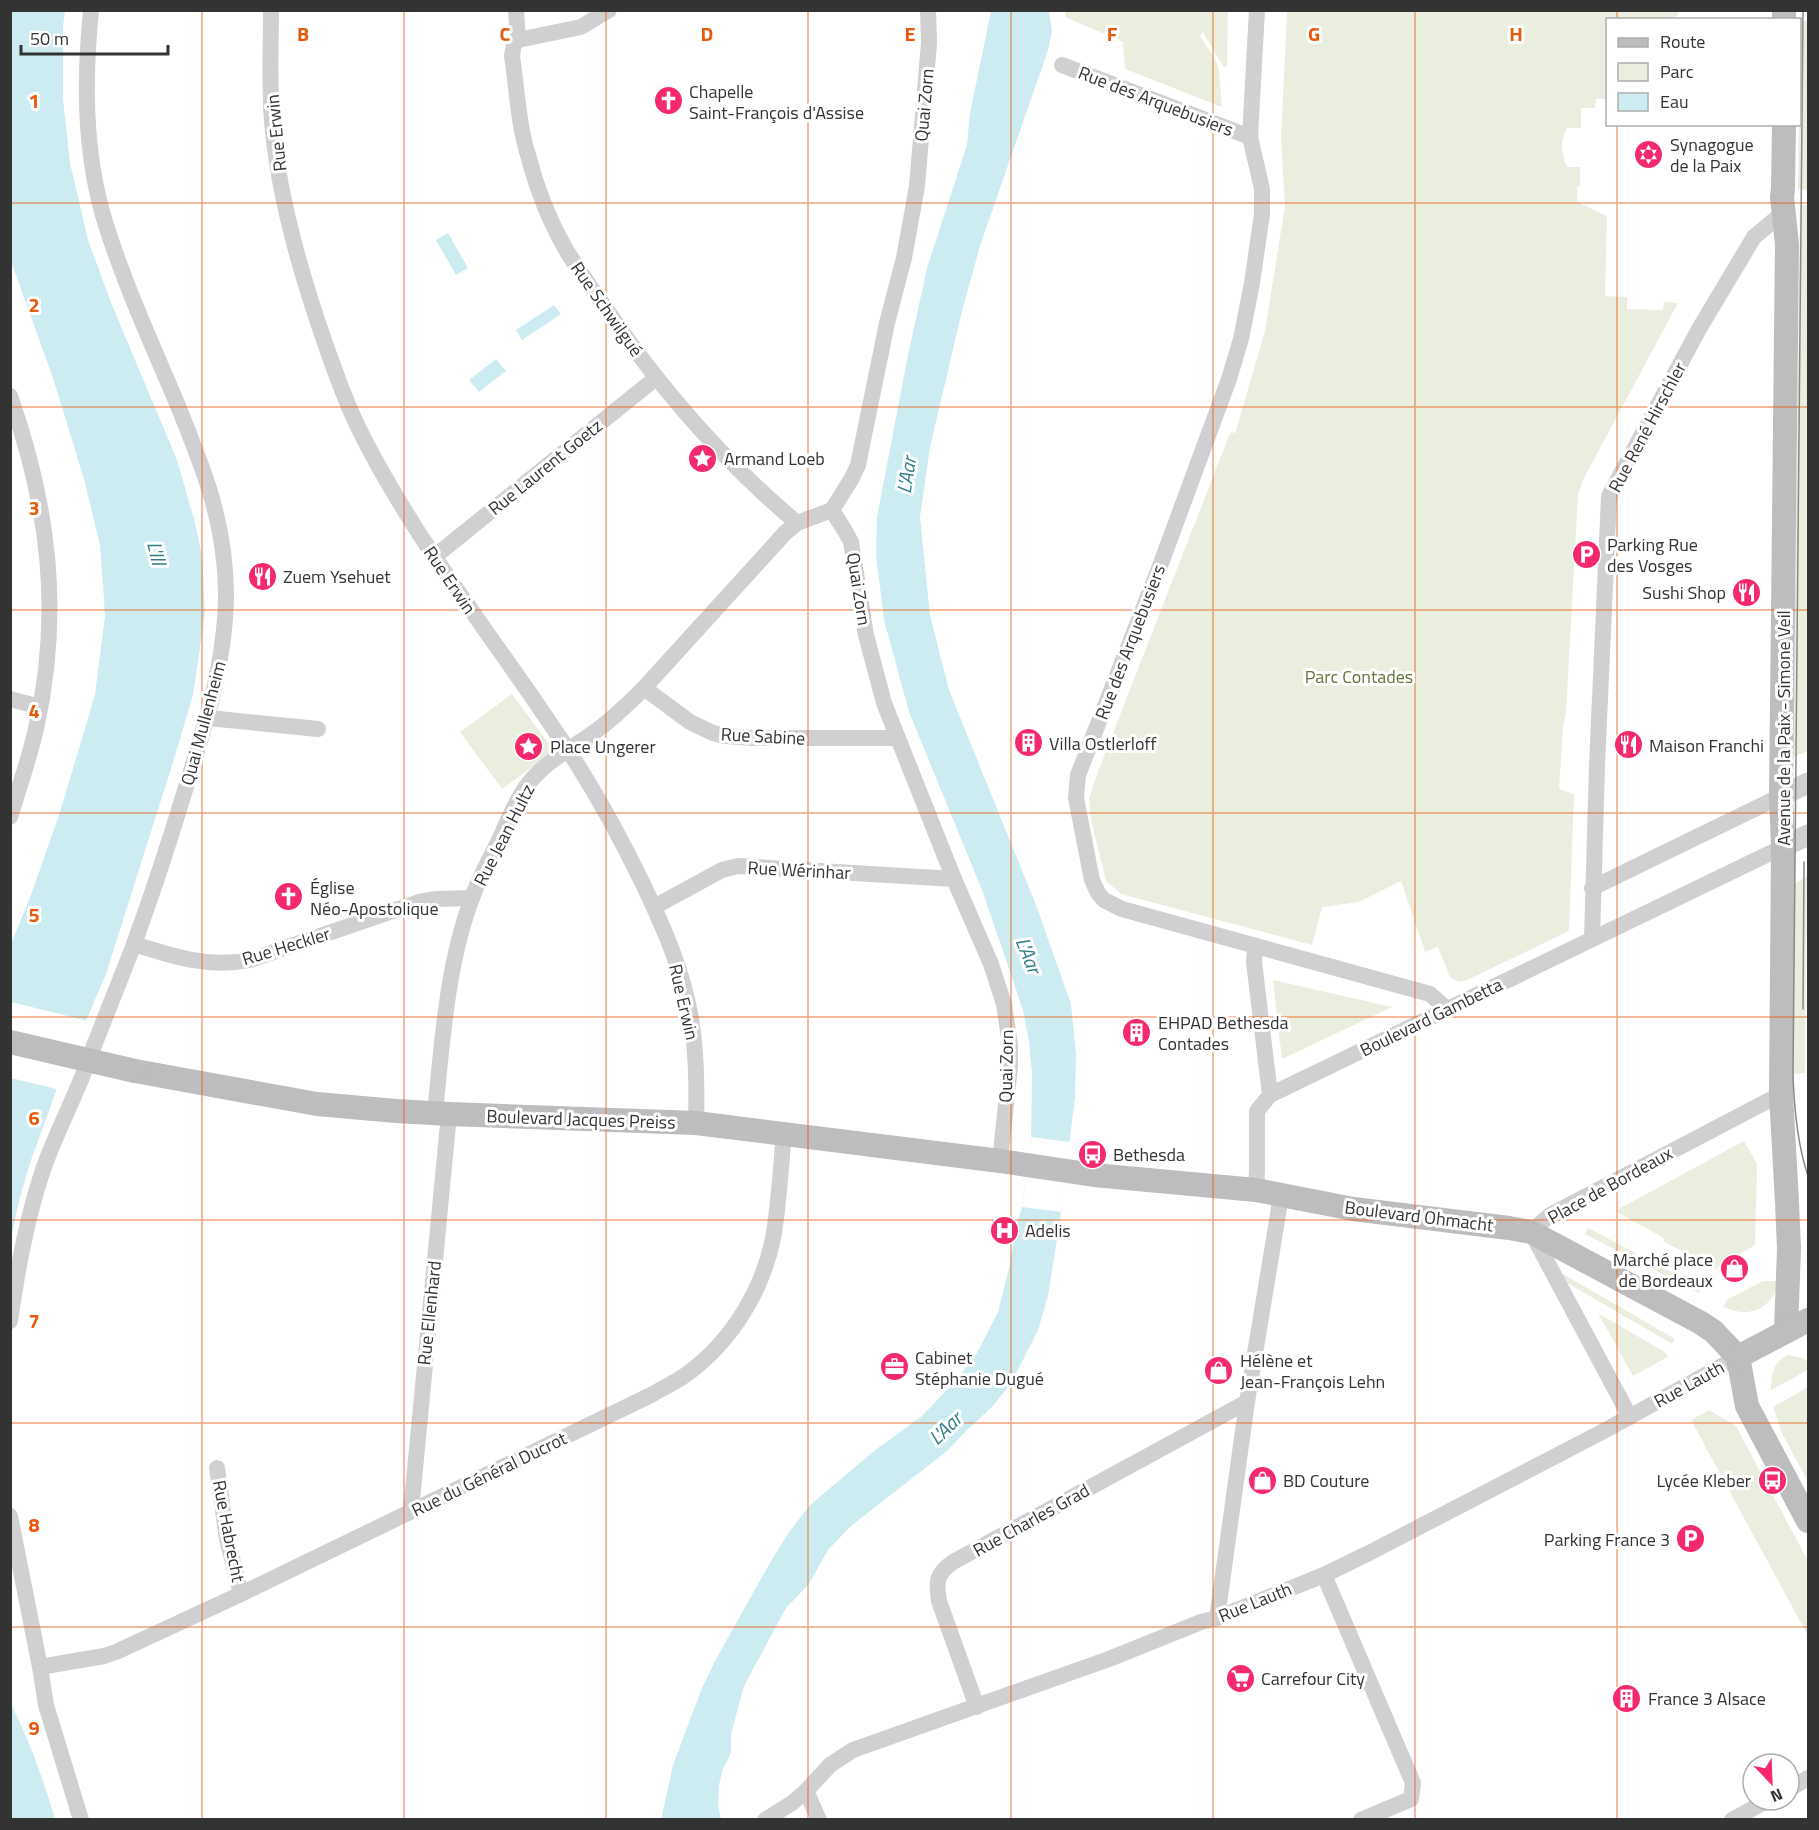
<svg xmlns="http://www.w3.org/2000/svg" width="1819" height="1830" font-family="'Titillium Web',sans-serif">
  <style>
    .green { fill: #eaeede }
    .water { fill: #ccecf1 }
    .pier { fill: #fff }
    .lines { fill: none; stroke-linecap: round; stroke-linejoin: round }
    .minor { stroke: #d0d0d0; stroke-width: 16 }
    .tertiary { stroke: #d0d0d0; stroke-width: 21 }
    .secondary { stroke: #bdbdbd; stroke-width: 24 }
    .tram { stroke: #888; stroke-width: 1.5 }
    .secondary-bridge { stroke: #bdbdbd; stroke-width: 24 }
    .grid { fill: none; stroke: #e8590c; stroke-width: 1.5; stroke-opacity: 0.55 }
    .labels { text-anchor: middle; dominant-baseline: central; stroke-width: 6; stroke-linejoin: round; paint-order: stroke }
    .poi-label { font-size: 18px; fill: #333; stroke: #fff; text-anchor: start }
    .street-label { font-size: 18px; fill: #333; stroke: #fff }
    .park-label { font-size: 18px; fill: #64743b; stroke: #fff }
    .water-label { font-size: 20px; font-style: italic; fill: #317e8a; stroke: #fff }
    .grid-label { font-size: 20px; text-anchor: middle; font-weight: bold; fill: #e8590c; stroke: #fff; stroke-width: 6; stroke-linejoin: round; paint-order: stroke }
  </style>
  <rect width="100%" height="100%" fill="#fff"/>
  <!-- green -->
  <g class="green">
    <polygon points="1066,10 1228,11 1227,66 1223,66 1203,32 1200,36 1216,61 1219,71 1222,107 1125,69 1123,42 1065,17"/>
    <path d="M 1287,11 L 1679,11 L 1677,16 L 1671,19 L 1608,20 L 1608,83 L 1604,86 L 1607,89 L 1607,99 L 1596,99 L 1595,108 L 1581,108 L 1581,128 L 1567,128 C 1560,142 1561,152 1567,167 L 1580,167 L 1580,186 L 1577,187 L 1577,202 L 1607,216 L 1605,296 L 1627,297 L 1627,309 L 1663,310 L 1664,302 L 1678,303 L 1584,478 L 1578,494 L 1566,712 L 1563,728 L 1559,789 L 1574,794 L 1569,929 L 1567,932 L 1465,981 L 1459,982 L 1450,977 L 1438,947 L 1425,952 L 1401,881 L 1359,902 L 1322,907 L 1312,945 L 1121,894 L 1106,881 L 1091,820 L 1089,799 L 1097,774 L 1230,433 L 1233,432 L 1235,434 L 1265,331 L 1285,206 L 1281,140 Z"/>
    <polygon points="1800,21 1808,21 1808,190 1798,189"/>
    <polygon points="1800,205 1808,205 1808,751 1793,757"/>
    <polygon points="512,694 554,751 502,789 460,732"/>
    <polygon points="1807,877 1805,1073 1790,1074 1792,885"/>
    <polygon points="1273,980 1392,1007 1282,1059"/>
    <polygon points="1744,1141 1757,1164 1755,1245 1715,1269 1663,1241 1664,1238 1615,1211"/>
    <polygon points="1588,1228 1702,1288 1699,1293 1585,1234"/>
    <polygon points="1563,1274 1675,1339 1672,1344 1564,1281"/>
    <path d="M 1763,1281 L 1779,1281 C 1773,1309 1747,1320 1723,1306 L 1728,1299 Z"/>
    <polygon points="1598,1313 1665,1352 1668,1357 1633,1376"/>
    <path d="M 1788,1355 L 1802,1358 L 1808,1361 L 1808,1370 L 1771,1390 C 1771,1375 1773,1362 1788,1355 Z"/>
    <polygon points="1808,1387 1808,1482 1781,1431 1773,1407"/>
    <polygon points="1709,1410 1736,1426 1808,1561 1808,1636 1691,1420"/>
  </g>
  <!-- water -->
  <g class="water">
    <polygon points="65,10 63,27 63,99 70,163 88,240 112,305 177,460 194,519 202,555 205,614 193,695 174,759 106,974 56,1091 30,1163 19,1201 11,1239 11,944 31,895 60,812 95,695 105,616 100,545 84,479 53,378 11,261 11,11"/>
    <polygon points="991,11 1049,11 1052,31 1048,50 980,246 962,311 930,447 920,517 930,615 949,690 1036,905 1071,1004 1076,1054 1075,1097 1060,1220 1048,1296 1038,1330 1022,1362 1009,1386 991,1408 968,1429 947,1451 851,1526 828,1550 809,1584 786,1608 744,1686 731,1734 731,1753 723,1769 719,1785 718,1806 721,1819 661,1820 673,1765 702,1688 715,1661 767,1568 787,1535 809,1506 874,1451 922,1416 957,1379 977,1353 998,1312 1010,1264 1015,1231 1022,1207 1031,1137 1032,1074 1029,1042 1023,1010 982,890 909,712 884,620 876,555 877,517 908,355 927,268 967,145 970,113"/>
    <polygon points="448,233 468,268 456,275 436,240"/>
    <polygon points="554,305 561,314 522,340 516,330"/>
    <polygon points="496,359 506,371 479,392 469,380"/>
    <path d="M 10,1702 C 29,1739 43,1779 55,1819 L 11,1819 Z"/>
  </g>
  <!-- pier -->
  <g class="pier">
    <polygon points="11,1002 88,1021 60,1090 11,1078"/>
    <polygon points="1031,1137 1070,1142 1061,1212 1022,1207"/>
  </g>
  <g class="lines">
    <!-- minor -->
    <g class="minor">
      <path d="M 271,10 C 271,47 269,84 272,121 C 278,196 301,275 326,346 C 337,377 348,408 363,437 C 422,553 507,654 577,764 C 601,802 622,841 642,882 C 663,926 683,970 691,1019 C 697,1054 697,1088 696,1123"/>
      <path d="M 516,10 L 518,40 L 514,44 L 512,56 C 517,89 518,123 528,155 C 536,186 549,220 565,248 C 579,272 596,294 611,316 C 664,393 726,463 797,523"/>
      <polyline points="1257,10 1250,137 1262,189 1262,214 1252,283 1241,339 1229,379 1160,566 1078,775 1076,798 1092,880 1098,893 1104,900 1122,909 1430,994 1447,1009"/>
      <polyline points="518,40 581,27 609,10"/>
      <polyline points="1062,65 1250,137"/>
      <path d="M 10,396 C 49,507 62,613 36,729 C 29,759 19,788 10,817"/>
      <polyline points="832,510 845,531 851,542 866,635 884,703 954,879 991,964 1004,1004 1010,1045 1010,1067 1000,1161"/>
      <polyline points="832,510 852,478 858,465 887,323 904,258 917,186 929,43 928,10"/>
      <polyline points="434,557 656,378"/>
      <polyline points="644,688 690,722 713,733 724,736 754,738 897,738"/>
      <polyline points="10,699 40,707"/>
      <polyline points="208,718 318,729"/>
      <polyline points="1592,888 1781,796"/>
      <polyline points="654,907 722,870 738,866 954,879"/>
      <polyline points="1592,939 1597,766 1609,496 1699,329 1754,237 1783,213"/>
      <path d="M 134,944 C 174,957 207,968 250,960 L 419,902 L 436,899 L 472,898"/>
      <polyline points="1255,946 1254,962 1270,1095"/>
      <path d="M 435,1113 C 442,1043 447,964 472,898 C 479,878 490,859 499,840 C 509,819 518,794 534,777 C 551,758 576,746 596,731 C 614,718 629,703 644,688 L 785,533 L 797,523 L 832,510"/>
      <polyline points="1256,1190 1257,1170 1257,1111 1270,1095 1783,847"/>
      <path d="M 10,1321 C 17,1271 26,1221 42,1173 C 53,1139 71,1106 84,1072 C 100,1029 118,986 134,944 C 153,892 170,840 186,787 C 206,723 226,660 226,592 C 225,520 203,467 176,401 C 151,342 124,283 105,222 C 84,153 84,81 91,10"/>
      <polyline points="1630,1417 1531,1232 1550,1215 1781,1094"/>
      <polyline points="217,1468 227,1539 241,1594"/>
      <polyline points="411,1511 449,1114"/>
      <polyline points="10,1516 40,1667 46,1705 81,1820"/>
      <polyline points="1324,1575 1413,1783 1411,1799 1361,1820"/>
      <polyline points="1217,1618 1247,1402 1281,1196"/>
      <path d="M 40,1667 L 104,1656 L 116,1652 L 241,1594 L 651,1395 C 663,1388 676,1382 687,1374 C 732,1341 764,1289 774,1233 C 779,1201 781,1166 784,1133"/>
      <path d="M 977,1707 L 939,1601 C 936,1582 936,1574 953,1562 L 1247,1402"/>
      <polyline points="1789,1789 1808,1778"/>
      <polyline points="806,1791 819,1820"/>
      <polyline points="765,1820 792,1803 806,1791 830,1765 853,1750 1109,1659 1201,1622 1217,1618 1324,1575 1369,1553 1602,1432 1738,1357"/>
      <polyline points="1732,1820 1768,1800"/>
    </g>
    <!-- tertiary -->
    <g class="tertiary">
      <polyline points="1781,796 1808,783"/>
      <polyline points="1783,847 1808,835"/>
    </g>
    <!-- secondary -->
    <g class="secondary">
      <polyline points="1784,20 1784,10"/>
      <polyline points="1784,124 1783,189 1782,197 1787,244 1781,796 1783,847 1781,1094 1787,1202 1789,1249 1786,1331"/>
      <polyline points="135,1071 317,1104 396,1111 449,1114 696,1123 1000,1161 1094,1175 1256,1190 1353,1209 1509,1228 1531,1232 1701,1323 1713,1331 1738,1357"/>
      <polyline points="1738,1357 1747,1406 1808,1521"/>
      <polyline points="1738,1357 1808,1320"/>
    </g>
    <!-- tram -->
    <g class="tram">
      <path d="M 1803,10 L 1793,1074 C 1794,1109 1797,1143 1808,1176"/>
      <polyline points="1803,1009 1804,862"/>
    </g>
    <!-- secondary-bridge -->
    <polyline class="secondary-bridge" points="10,1042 135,1071"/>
  </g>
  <!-- grid -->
  <path class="grid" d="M 202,10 L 202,1820M 404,10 L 404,1820M 606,10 L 606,1820M 808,10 L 808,1820M 1011,10 L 1011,1820M 1213,10 L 1213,1820M 1415,10 L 1415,1820M 1617,10 L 1617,20M 1617,124 L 1617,1820M 10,203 L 1808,203M 10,407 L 1808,407M 10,610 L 1808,610M 10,813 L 1808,813M 10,1017 L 1808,1017M 10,1220 L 1808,1220M 10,1423 L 1808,1423M 10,1627 L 1808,1627"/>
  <!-- icons -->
  <defs>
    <symbol id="church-disc" viewBox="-11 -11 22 22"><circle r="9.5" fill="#f52a6c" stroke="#fff"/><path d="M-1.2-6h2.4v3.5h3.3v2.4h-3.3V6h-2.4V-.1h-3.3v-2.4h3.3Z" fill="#fff"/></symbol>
    <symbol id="synagogue-disc" viewBox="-11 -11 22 22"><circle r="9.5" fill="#f52a6c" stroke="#fff"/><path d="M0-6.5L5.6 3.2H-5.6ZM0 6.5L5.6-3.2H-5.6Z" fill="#fff"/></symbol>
    <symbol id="sight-disc" viewBox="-11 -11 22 22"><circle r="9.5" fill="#f52a6c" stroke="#fff"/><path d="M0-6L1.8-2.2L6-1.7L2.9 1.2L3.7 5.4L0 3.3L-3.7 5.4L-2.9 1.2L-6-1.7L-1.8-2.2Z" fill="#fff"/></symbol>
    <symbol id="parking-disc" viewBox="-11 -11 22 22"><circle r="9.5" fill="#f52a6c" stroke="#fff"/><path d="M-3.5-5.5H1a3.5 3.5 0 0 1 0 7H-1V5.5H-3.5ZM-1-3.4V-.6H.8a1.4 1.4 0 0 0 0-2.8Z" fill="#fff"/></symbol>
    <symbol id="restaurant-disc" viewBox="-11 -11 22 22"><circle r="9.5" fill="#f52a6c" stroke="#fff"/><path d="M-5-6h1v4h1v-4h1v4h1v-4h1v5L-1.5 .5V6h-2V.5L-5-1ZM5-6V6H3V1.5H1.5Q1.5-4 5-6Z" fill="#fff"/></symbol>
    <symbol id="building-disc" viewBox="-11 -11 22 22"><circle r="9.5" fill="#f52a6c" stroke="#fff"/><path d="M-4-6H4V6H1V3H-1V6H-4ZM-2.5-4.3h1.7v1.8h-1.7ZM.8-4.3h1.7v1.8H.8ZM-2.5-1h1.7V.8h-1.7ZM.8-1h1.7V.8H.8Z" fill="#fff"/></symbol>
    <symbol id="bus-disc" viewBox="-11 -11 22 22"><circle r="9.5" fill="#f52a6c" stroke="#fff"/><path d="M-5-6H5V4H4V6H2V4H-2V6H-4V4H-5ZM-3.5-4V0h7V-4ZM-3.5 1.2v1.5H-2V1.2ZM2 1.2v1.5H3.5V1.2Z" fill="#fff"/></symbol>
    <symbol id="hospital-disc" viewBox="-11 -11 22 22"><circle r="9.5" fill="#f52a6c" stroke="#fff"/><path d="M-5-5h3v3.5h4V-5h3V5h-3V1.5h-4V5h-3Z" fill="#fff"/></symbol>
    <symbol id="shop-disc" viewBox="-11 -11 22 22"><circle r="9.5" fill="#f52a6c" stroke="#fff"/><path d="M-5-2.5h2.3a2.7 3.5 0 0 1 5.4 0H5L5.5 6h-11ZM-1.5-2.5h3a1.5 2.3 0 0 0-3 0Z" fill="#fff"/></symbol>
    <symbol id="office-disc" viewBox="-11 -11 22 22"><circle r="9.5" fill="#f52a6c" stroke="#fff"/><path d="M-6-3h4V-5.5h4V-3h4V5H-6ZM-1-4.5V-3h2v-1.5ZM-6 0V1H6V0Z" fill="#fff"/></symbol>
    <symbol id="supermarket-disc" viewBox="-11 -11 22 22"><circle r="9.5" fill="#f52a6c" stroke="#fff"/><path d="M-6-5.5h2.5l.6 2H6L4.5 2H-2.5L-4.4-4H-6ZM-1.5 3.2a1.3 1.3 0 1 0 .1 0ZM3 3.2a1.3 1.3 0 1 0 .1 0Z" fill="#fff"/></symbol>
  </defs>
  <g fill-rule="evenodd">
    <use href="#church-disc" x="652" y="84" width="33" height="33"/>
    <use href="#synagogue-disc" x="1632" y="138" width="33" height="33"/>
    <use href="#sight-disc" x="686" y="442" width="33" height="33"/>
    <use href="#parking-disc" x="1570" y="538" width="33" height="33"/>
    <use href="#restaurant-disc" x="246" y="560" width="33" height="33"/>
    <use href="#restaurant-disc" x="1730" y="576" width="33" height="33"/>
    <use href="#building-disc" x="1012" y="726" width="33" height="33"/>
    <use href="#restaurant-disc" x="1612" y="728" width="33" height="33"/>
    <use href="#sight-disc" x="512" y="730" width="33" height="33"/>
    <use href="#church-disc" x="272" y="880" width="33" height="33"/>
    <use href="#building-disc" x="1120" y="1016" width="33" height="33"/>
    <use href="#bus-disc" x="1076" y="1138" width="33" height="33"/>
    <use href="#hospital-disc" x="988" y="1214" width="33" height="33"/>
    <use href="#shop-disc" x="1718" y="1252" width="33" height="33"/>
    <use href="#office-disc" x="878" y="1350" width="33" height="33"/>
    <use href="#shop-disc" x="1202" y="1354" width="33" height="33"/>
    <use href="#shop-disc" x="1246" y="1464" width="33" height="33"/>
    <use href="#bus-disc" x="1756" y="1464" width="33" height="33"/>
    <use href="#parking-disc" x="1674" y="1522" width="33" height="33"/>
    <use href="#supermarket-disc" x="1224" y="1662" width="33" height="33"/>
    <use href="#building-disc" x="1610" y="1682" width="33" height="33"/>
  </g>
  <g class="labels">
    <!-- poi labels -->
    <g class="poi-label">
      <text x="689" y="91">Chapelle<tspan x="689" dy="21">Saint-François d'Assise</tspan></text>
      <text x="1670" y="144">Synagogue<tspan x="1670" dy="21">de la Paix</tspan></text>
      <text x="724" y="458">Armand Loeb</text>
      <text x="1607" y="544">Parking Rue<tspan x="1607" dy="21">des Vosges</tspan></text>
      <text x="283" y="576">Zuem Ysehuet</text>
      <text x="1726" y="592" text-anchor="end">Sushi Shop</text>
      <text x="1049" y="743">Villa Ostlerloff</text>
      <text x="1649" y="745">Maison Franchi</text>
      <text x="550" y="746">Place Ungerer</text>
      <text x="310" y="887">Église<tspan x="310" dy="21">Néo-Apostolique</tspan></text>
      <text x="1158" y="1022">EHPAD Bethesda<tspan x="1158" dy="21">Contades</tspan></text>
      <text x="1113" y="1154">Bethesda</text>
      <text x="1025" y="1230">Adelis</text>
      <text x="1713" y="1259" text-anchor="end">Marché place<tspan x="1713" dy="21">de Bordeaux</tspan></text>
      <text x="915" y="1357">Cabinet<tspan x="915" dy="21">Stéphanie Dugué</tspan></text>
      <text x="1240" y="1360">Hélène et<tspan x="1240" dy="21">Jean-François Lehn</tspan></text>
      <text x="1283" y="1480">BD Couture</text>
      <text x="1751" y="1480" text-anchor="end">Lycée Kleber</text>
      <text x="1670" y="1539" text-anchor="end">Parking France 3</text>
      <text x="1261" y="1678">Carrefour City</text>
      <text x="1648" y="1698">France 3 Alsace</text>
    </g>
    <!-- street labels -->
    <g class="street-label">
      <text transform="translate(1156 101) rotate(21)">Rue des Arquebusiers</text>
      <text transform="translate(924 105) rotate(-85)">Quai Zorn</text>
      <text transform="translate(276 133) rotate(-96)">Rue Erwin</text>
      <text transform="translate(607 309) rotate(55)">Rue Schwilgué</text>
      <text transform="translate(1647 427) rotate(-62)">Rue René Hirschler</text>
      <text transform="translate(545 467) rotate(-39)">Rue Laurent Goetz</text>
      <text transform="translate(450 580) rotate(56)">Rue Erwin</text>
      <text transform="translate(859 589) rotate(81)">Quai Zorn</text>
      <text transform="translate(1130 642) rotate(-69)">Rue des Arquebusiers</text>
      <text transform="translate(203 723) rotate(-75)">Quai Mullenheim</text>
      <text transform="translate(1783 728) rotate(-90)">Avenue de la Paix - Simone Veil</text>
      <text transform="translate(763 736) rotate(3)">Rue Sabine</text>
      <text transform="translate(504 835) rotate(-63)">Rue Jean Hultz</text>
      <text transform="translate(799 870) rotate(3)">Rue Wérinhar</text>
      <text transform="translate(286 946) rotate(-17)">Rue Heckler</text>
      <text transform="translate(684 1002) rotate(77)">Rue Erwin</text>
      <text transform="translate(1431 1017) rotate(-26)">Boulevard Gambetta</text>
      <text transform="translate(1006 1066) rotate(-89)">Quai Zorn</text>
      <text transform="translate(581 1119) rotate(2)">Boulevard Jacques Preiss</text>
      <text transform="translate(1610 1185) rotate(-29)">Place de Bordeaux</text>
      <text transform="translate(1419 1216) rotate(7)">Boulevard Ohmacht</text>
      <text transform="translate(429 1313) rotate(-84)">Rue Ellenhard</text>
      <text transform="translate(1689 1384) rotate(-29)">Rue Lauth</text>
      <text transform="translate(489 1474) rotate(-26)">Rue du Général Ducrot</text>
      <text transform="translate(1031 1520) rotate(-29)">Rue Charles Grad</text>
      <text transform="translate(229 1531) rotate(79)">Rue Habrecht</text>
      <text transform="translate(1255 1602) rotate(-22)">Rue Lauth</text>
    </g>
    <!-- park labels -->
    <g class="park-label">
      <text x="1359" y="676">Parc Contades</text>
    </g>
    <!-- water labels -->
    <g class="water-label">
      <text transform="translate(906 475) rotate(-81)">L'Aar</text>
      <text transform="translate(157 553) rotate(77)">L'Ill</text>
      <text transform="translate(1029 955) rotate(68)">L'Aar</text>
      <text transform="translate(945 1428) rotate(-44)">L'Aar</text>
    </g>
  </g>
  <g class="grid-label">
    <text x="303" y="41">B</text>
    <text x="505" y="41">C</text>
    <text x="707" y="41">D</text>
    <text x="910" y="41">E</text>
    <text x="1112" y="41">F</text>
    <text x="1314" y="41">G</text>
    <text x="1516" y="41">H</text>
    <text x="34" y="108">1</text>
    <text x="34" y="312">2</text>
    <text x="34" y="515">3</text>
    <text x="34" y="718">4</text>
    <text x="34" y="922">5</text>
    <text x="34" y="1125">6</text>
    <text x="34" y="1328">7</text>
    <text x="34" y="1532">8</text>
    <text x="34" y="1735">9</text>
  </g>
  <!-- border -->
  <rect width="1819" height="1830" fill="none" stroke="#333333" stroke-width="24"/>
  <!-- legend -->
  <rect x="1606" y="18" width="195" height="108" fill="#ffffff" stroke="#adadad" stroke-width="1.5"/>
  <rect x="1618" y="38" width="30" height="9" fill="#bdbdbd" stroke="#adadad" stroke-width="1.5"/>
  <text x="1660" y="48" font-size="18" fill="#333333">Route</text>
  <rect x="1618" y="63" width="30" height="18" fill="#eaeede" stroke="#adadad" stroke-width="1.5"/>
  <text x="1660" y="78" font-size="18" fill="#333333">Parc</text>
  <rect x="1618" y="93" width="30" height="18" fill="#ccecf1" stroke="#adadad" stroke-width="1.5"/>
  <text x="1660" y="108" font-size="18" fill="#333333">Eau</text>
  <!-- north arrow -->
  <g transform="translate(1771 1782) rotate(157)"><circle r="28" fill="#ffffff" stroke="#adadad" stroke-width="1.5"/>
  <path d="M0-4.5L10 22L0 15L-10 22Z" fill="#f52a6c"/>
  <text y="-9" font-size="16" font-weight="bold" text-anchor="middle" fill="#333333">N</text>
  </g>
  <!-- scale -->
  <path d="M21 45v9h147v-9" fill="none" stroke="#333333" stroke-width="3"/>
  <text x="30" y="45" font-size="18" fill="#333333" stroke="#ffffff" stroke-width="4.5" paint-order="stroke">50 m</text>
</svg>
